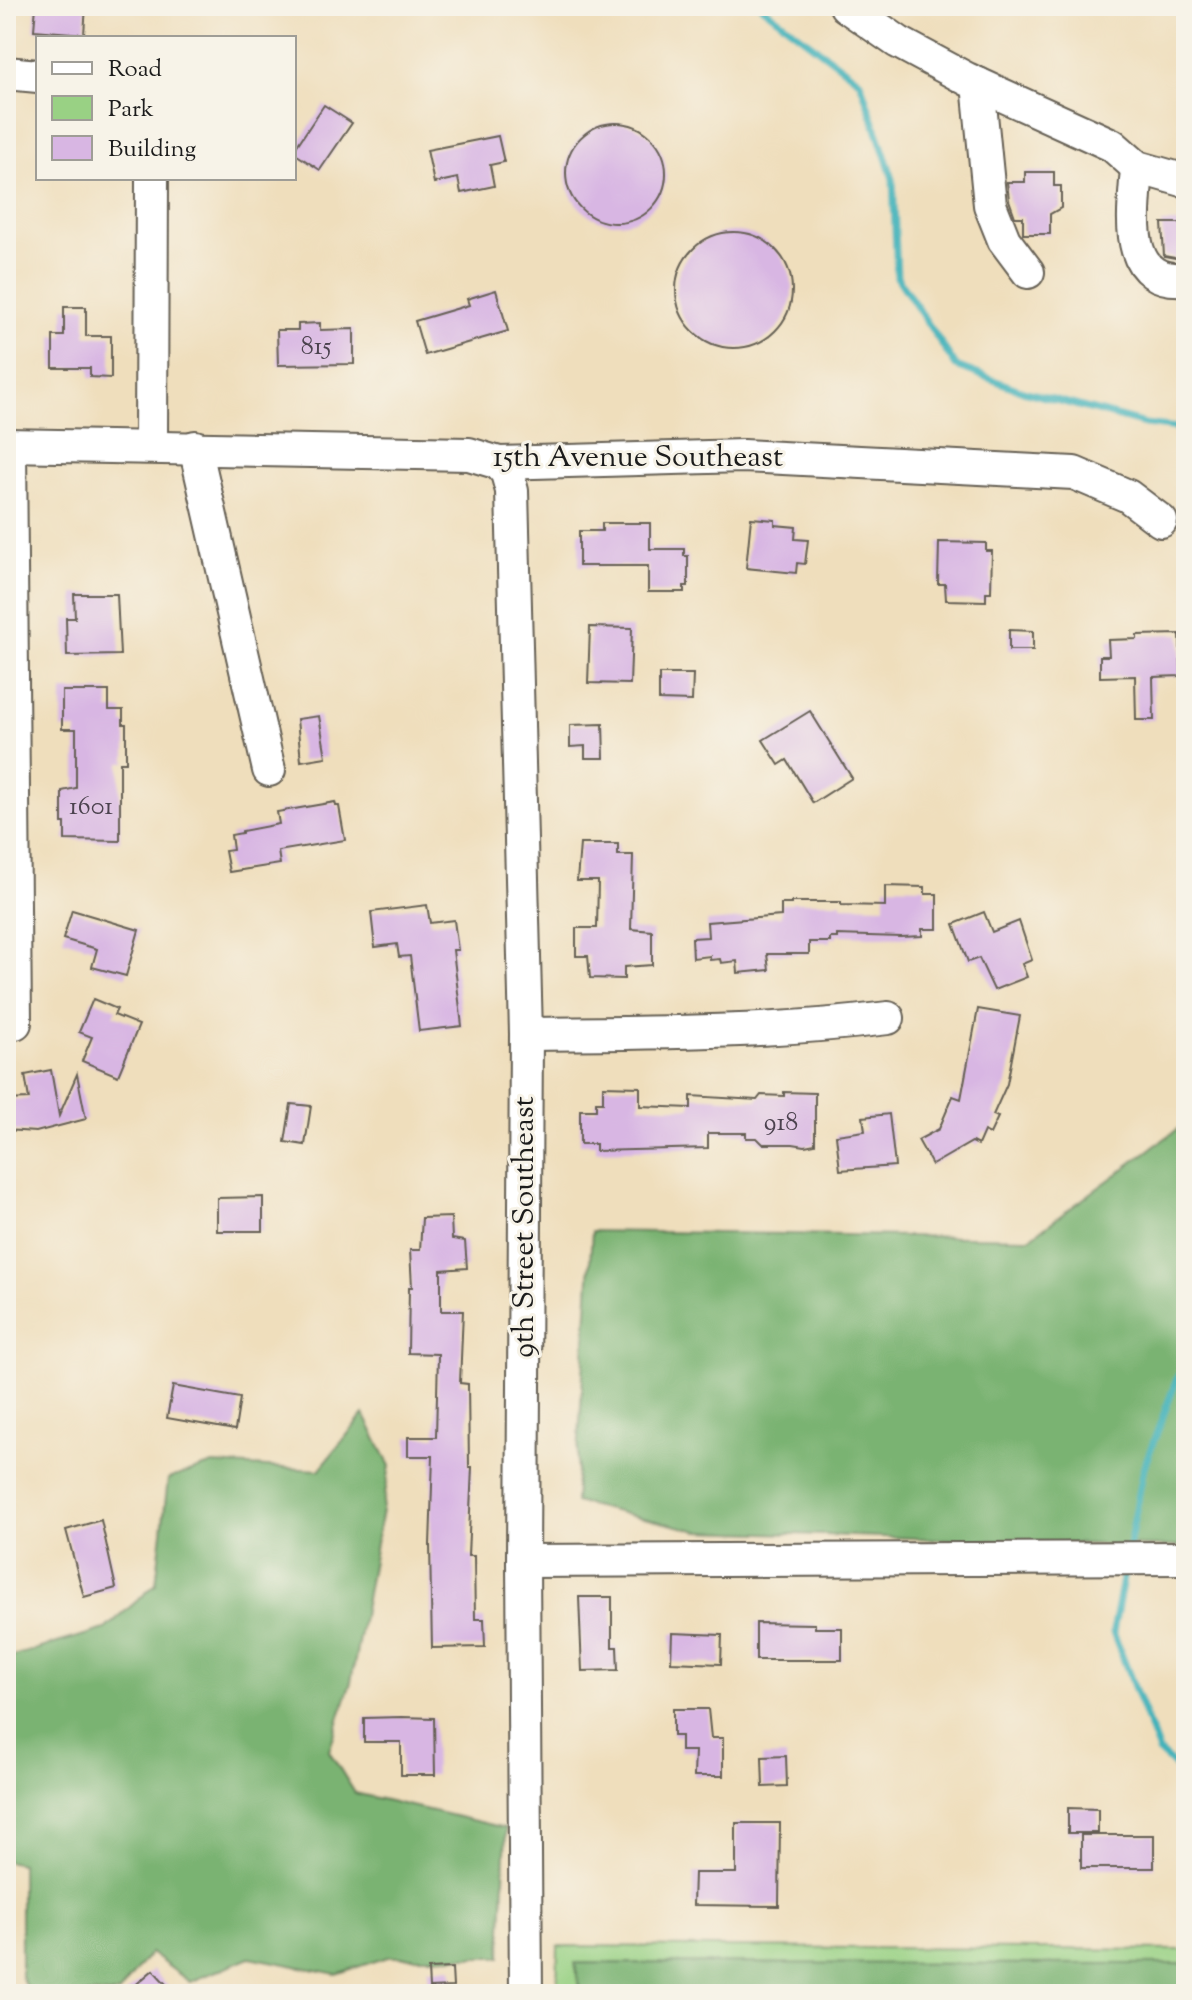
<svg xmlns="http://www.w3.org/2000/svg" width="1192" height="2000" font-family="'Sorts Mill Goudy',serif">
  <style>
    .green { fill: #99d184; stroke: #5a7650; stroke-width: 2 }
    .forest { fill: #7ab372; stroke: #4b6847; stroke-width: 2 }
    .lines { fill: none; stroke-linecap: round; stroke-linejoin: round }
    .stream { stroke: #42b2ba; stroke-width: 7 }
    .building { fill: #d8b6e3 }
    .minor-casing { stroke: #666054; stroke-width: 36 }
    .minor { stroke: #fff; stroke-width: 32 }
    .labels { text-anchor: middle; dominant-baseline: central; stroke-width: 6; stroke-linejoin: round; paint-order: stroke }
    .number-label { font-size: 26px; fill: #4b424e }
    .street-label { font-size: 30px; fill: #1c1c1c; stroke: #f7f3e8 }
  </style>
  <rect width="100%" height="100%" fill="#f7f3e8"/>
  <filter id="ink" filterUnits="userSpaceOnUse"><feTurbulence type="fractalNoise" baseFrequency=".0125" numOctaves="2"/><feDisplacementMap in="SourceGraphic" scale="16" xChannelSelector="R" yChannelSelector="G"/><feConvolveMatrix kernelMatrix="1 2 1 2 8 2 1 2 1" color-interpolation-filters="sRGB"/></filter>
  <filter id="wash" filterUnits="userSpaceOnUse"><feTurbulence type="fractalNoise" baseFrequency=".006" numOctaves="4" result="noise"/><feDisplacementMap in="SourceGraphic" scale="32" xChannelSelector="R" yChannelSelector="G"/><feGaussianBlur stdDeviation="1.8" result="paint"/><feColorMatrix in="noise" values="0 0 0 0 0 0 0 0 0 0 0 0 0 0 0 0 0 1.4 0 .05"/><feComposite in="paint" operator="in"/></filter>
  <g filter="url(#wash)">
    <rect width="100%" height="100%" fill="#efdebc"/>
    <!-- green -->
    <polygon class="green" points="558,1946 1186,1950 1186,1994 557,1994"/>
    <!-- forest -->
    <g class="forest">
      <polygon points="1186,1123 1186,1547 699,1531 575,1502 592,1231 1030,1238"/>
      <polygon points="364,1414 390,1466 351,1682 329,1751 355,1793 506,1828 501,1957 388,1957 336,1974 250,1957 190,1982 150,1953 118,1994 29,1994 21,1976 21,1864 6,1861 6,1658 105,1629 156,1584 168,1479 213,1464 319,1470"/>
      <polygon points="575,1963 1186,1964 1186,1994 587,1994 581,1992"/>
    </g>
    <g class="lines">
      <!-- stream -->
      <g class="stream">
        <polyline points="761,6 860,81 893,179 897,277 956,366 1023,391 1145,424 1186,429"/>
        <polyline points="1128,1552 1144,1467 1178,1376 1186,1368"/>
        <polyline points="1125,1568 1113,1632 1159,1752 1186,1776"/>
      </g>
    </g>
    <g id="blocks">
      <!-- building -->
      <g class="building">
        <polygon points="36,6 86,6 84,34 34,30"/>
        <polygon points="324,105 352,123 320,170 294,153 294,150"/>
        <circle cx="616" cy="173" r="50"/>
        <polygon points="498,136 504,162 490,165 494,186 461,193 458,178 434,183 427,150"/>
        <polygon points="1025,172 1054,172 1054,186 1061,186 1061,208 1050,214 1050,234 1023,234 1023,217 1015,217 1009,200 1007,182 1025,182"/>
        <polygon points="1162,223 1186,223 1186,260 1164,256"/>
        <circle cx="734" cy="290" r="58"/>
        <polygon points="496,290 508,331 425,355 415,321 469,305 467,299"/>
        <polygon points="64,307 86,307 86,336 111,336 111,378 90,377 90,368 53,368 53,336 64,336"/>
        <polygon points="320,323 320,330 354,329 354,364 278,365 277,330 298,330 298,324"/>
        <polygon points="751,518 775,520 775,525 796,527 795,539 808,540 805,564 797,563 796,573 746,568"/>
        <polygon points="602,523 650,523 650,549 684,549 684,556 688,556 688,586 684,586 684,592 648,592 648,566 579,566 579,531 602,531"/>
        <polygon points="939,542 986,543 986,551 992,551 991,592 986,592 986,601 946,600 945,584 938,584"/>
        <polygon points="74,594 117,594 120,655 67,656 66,618 75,618"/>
        <polygon points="590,627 632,628 630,684 588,683"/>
        <polygon points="1009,630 1033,631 1033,650 1009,650"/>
        <polygon points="1180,634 1181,676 1153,677 1154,720 1136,720 1135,676 1100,677 1100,656 1109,656 1108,640 1137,639 1137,635"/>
        <polygon points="659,674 693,674 692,701 659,700"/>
        <polygon points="62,691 109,691 109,710 123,710 123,724 126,724 126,762 120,762 120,841 65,840 65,823 62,823 62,791 76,788 76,729 62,729"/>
        <polygon points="810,711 852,778 813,803 787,760 779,765 763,740"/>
        <polygon points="319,716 326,757 301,761 297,719"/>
        <polygon points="603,724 604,758 585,758 585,746 570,747 570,725"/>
        <polygon points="335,802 336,806 339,806 345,840 278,851 280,864 229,872 225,851 233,850 231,835 242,833 242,831 279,824 277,812"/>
        <polygon points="580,844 618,844 618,855 633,855 631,929 652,931 652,965 624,967 624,979 590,978 588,956 576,956 576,928 597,928 598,881 577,881"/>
        <polygon points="885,886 925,887 925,894 937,894 937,929 922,929 922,936 901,937 837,935 837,938 830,938 830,942 809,942 809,954 767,954 769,970 738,973 737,961 721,963 720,959 710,960 710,956 693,958 692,938 708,937 707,922 781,916 781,904 791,904 791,902 841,902 841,905 885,906"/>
        <polygon points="427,905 430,923 454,920 458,950 453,950 462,1026 419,1031 410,956 399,957 397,944 375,947 371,912"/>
        <polygon points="72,910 139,930 126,976 92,967 97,949 63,939"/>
        <polygon points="984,912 992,932 1019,921 1032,960 1022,964 1027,977 994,990 979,958 968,962 954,924"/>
        <polygon points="93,999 117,1009 114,1015 139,1025 118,1076 82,1061 92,1037 79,1032"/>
        <polygon points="978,1009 1020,1016 1007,1084 993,1115 998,1117 990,1134 984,1131 978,1145 972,1142 932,1165 918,1140 939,1129 953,1096 961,1099"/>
        <polygon points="51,1070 59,1116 77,1074 86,1119 36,1132 6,1130 6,1100 29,1099 25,1075"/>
        <polygon points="603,1086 640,1087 640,1106 691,1108 691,1096 757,1100 761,1095 784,1096 784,1092 815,1093 815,1144 805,1146 793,1144 763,1144 757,1138 746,1138 746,1133 708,1133 708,1148 596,1151 596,1144 580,1144 580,1110 596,1110 596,1102 603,1102"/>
        <polygon points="291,1104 311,1106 305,1145 285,1142"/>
        <polygon points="889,1114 895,1166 840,1170 836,1135 865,1131 863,1117"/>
        <polygon points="263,1197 263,1231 217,1231 217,1198"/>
        <polygon points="451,1217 452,1239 465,1241 467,1268 441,1270 441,1311 463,1311 460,1383 468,1384 469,1467 472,1467 468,1556 474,1556 475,1619 484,1619 485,1647 432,1648 430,1545 433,1456 408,1456 408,1437 436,1437 438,1354 408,1353 409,1287 412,1287 410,1250 420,1250 422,1218"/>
        <polygon points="173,1386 240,1398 235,1430 167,1418"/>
        <polygon points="101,1520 116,1588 84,1597 66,1530"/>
        <polygon points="579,1597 612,1597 612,1647 617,1647 618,1670 582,1671"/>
        <polygon points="756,1623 815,1624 815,1628 842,1628 842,1660 756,1660"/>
        <polygon points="672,1633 722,1635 721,1664 671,1662"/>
        <polygon points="673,1709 708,1709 711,1738 723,1738 723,1776 694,1776 695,1751 681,1751 681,1736 673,1736"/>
        <polygon points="402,1717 434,1718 435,1775 401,1775 401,1742 364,1742 364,1718"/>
        <polygon points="786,1756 787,1786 763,1787 762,1757"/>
        <polygon points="1068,1808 1098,1809 1098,1833 1068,1833"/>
        <polygon points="736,1823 780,1823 779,1906 693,1905 694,1873 736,1873"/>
        <rect x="1081" y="1835" width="73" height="33"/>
        <polygon points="452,1968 453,1987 429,1988 428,1969"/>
        <polygon points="153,1970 175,1994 125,1994"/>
      </g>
    </g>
  </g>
  <g filter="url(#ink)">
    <use href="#blocks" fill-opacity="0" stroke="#666054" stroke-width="2"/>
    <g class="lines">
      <defs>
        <g id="minor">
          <polyline points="846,6 898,42 967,79 1112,145 1137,167 1186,181"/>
          <polyline points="6,73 38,76"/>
          <polyline points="978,84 990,205 1004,240 1028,272"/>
          <path d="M 1137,167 C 1135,209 1119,285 1186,279"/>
          <polyline points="6,445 469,454 499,463 743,456 1074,473 1128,496 1161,521"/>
          <polyline points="10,445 15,1023"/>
          <polyline points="151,446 152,178"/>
          <polyline points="195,447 269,770"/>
          <polyline points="499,463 507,473 512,491 526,1034 523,1561 526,1994"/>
          <path d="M 526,1034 C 647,1033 768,1033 888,1018"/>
          <polyline points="523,1561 1186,1558"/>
        </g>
      </defs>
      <!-- minor casing -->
      <use href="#minor" class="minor-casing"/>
      <!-- minor -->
      <use href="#minor" class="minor"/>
    </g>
  </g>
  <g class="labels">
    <!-- number labels -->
    <g class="number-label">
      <text x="316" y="347">815</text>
      <text x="91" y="807">1601</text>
      <text x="781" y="1123">918</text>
    </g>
    <!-- street labels -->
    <g class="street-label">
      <text x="638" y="458">15th Avenue Southeast</text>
      <text transform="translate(525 1227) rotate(-90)">9th Street Southeast</text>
    </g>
  </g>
  <!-- margin -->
  <rect width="1192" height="2000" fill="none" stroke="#f7f3e8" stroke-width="32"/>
  <!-- legend -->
  <rect x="36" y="36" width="260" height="144" fill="#f7f3e8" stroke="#9f9d96" stroke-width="2"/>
  <rect x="52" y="62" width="40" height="12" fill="#ffffff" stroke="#9f9d96" stroke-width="2"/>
  <text x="108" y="76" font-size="24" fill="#1c1c1c">Road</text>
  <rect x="52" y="96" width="40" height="24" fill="#99d184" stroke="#9f9d96" stroke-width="2"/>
  <text x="108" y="116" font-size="24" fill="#1c1c1c">Park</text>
  <rect x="52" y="136" width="40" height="24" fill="#d8b6e3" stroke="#9f9d96" stroke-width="2"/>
  <text x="108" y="156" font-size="24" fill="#1c1c1c">Building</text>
</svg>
